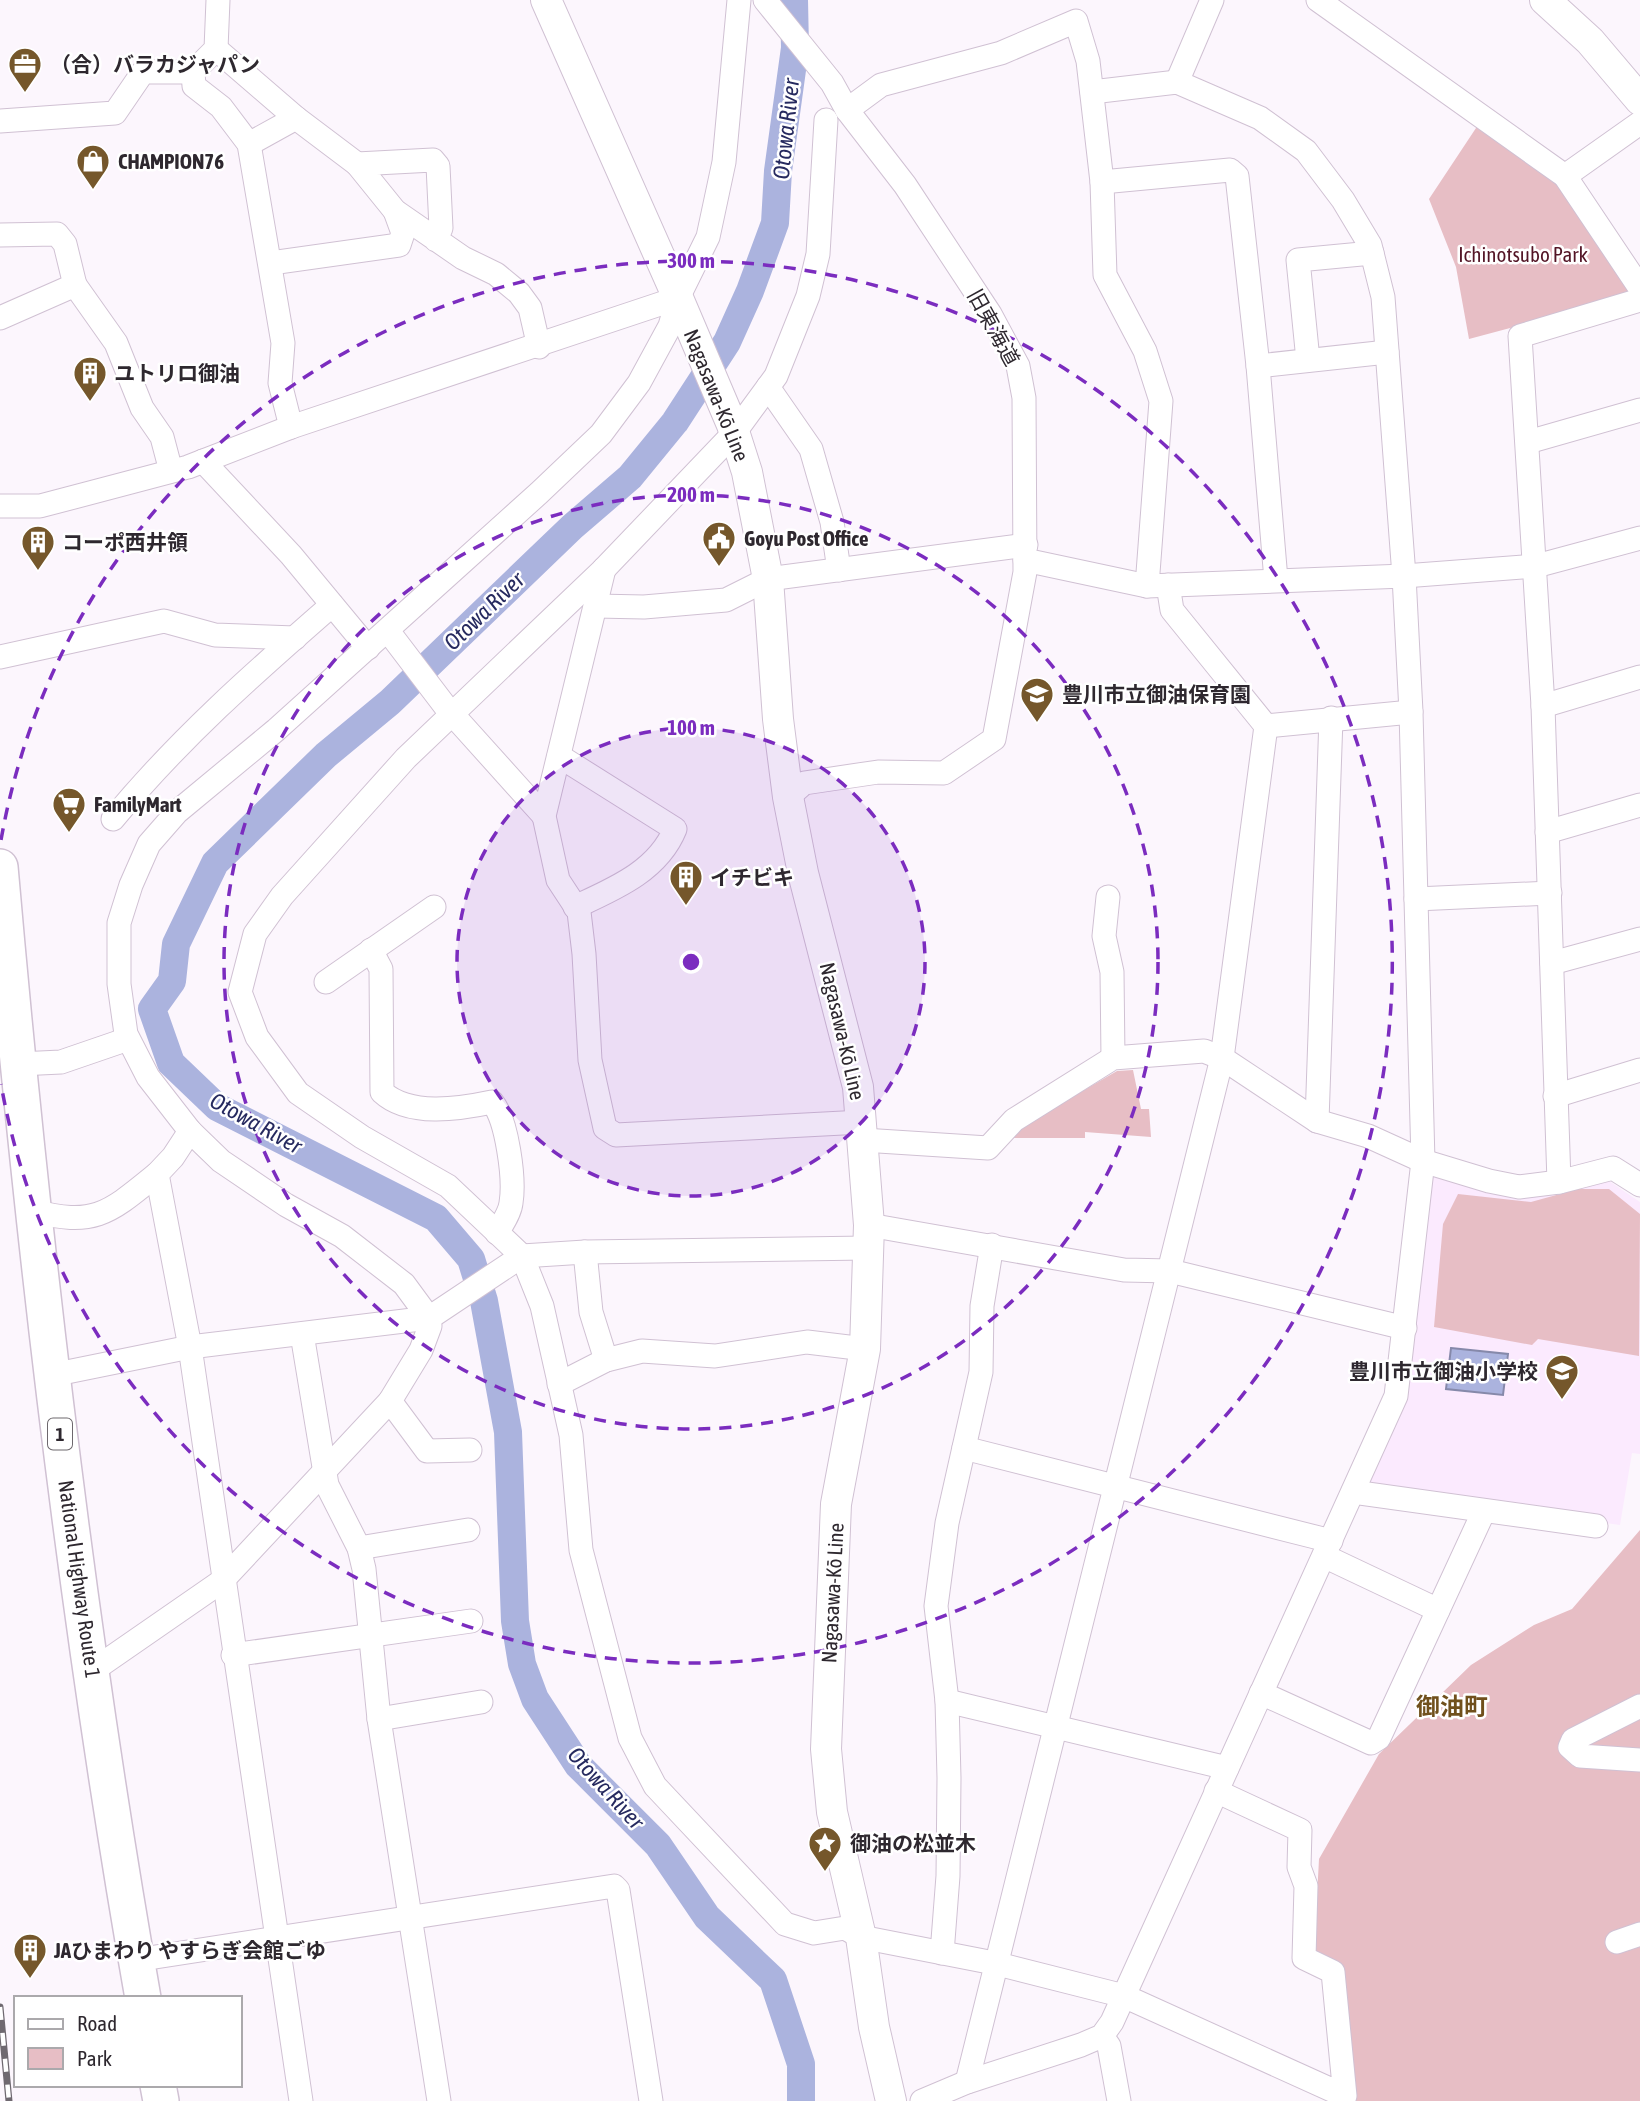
<svg xmlns="http://www.w3.org/2000/svg" width="1640" height="2101" font-family="'Asap Condensed','Noto Sans JP',sans-serif">
  <style>
    .built { fill: #fbeafe }
    .green { fill: #e7bec5 }
    .water { fill: #abb3de; stroke: #8689aa; stroke-width: 2 }
    .lines { fill: none; stroke-linecap: round; stroke-linejoin: round }
    .river { stroke: #abb3de; stroke-width: 28 }
    .minor-casing { stroke: #d0c1d3; stroke-width: 25 }
    .major-casing { stroke: #d0c1d3; stroke-width: 32 }
    .highway-casing { stroke: #d0c1d3; stroke-width: 38 }
    .minor { stroke: #fff; stroke-width: 23 }
    .major { stroke: #fff; stroke-width: 30 }
    .highway { stroke: #fff; stroke-width: 35 }
    .rail-casing { stroke: #6f6970; stroke-width: 7 }
    .rail { stroke: #fff; stroke-width: 4.5; stroke-dasharray: 13; stroke-linecap: butt }
    .ring { fill: none; stroke: #7b2cbf; stroke-width: 3.5; stroke-dasharray: 12 9 }
    .labels { text-anchor: middle; dominant-baseline: central; stroke-width: 5; stroke-linejoin: round; paint-order: stroke }
    .shield { fill: #fff; stroke: #6d686d; stroke-width: 2 }
    .shield-label { font-size: 19px; font-weight: bold; fill: #2e282f }
    .poi-label { font-size: 21px; font-weight: bold; fill: #2e282f; stroke: #fff; text-anchor: start }
    .park-label { font-size: 21px; fill: #531526; stroke: #fff }
    .street-label { font-size: 21px; fill: #2e282f; stroke: #fff }
    .water-label { font-size: 23px; font-style: italic; fill: #262a5f; stroke: #fff }
    .quarter-label { font-size: 24px; font-weight: bold; fill: #70501c; stroke: #fff }
    .centre { fill: #7b2cbf; stroke: #fff; stroke-width: 3.5 }
    .ring-label { font-size: 21px; text-anchor: middle; font-weight: bold; fill: #7b2cbf; stroke: #fff; stroke-width: 5; stroke-linejoin: round; paint-order: stroke }
  </style>
  <rect width="100%" height="100%" fill="#fcf6fd"/>
  <!-- built -->
  <polygon class="built" points="1431,1173 1499,1188 1609,1181 1640,1202 1640,1454 1632,1453 1620,1525 1364,1490 1407,1391"/>
  <!-- green -->
  <g class="green">
    <polygon points="1478,125 1561,187 1634,295 1469,339 1456,267 1429,199"/>
    <polygon points="1133,1070 1141,1109 1149,1109 1151,1137 1085,1132 1085,1138 1011,1138 1022,1126 1117,1071"/>
    <polygon points="1578,1189 1609,1189 1640,1214 1639,1356 1538,1339 1532,1345 1434,1327 1443,1224 1458,1194 1531,1202"/>
    <polygon points="1640,1530 1640,2101 1354,2101 1342,1968 1314,1953 1319,1859 1379,1754 1471,1665 1534,1625 1572,1609"/>
  </g>
  <!-- water -->
  <polygon class="water" points="1451,1348 1508,1354 1503,1395 1446,1389"/>
  <g class="lines">
    <!-- river -->
    <polyline class="river" points="794,0 795,48 778,171 775,223 750,291 727,342 675,422 630,477 572,527 390,702 326,755 215,863 176,944 172,981 152,1009 171,1063 217,1107 436,1218 471,1259 484,1301 508,1432 515,1621 522,1664 535,1699 578,1765 658,1845 707,1917 773,1980 801,2064 801,2101"/>
    <defs>
      <g id="minor">
        <polyline points="218,0 216,49 193,72 194,86 221,107 249,144 283,343 280,383 291,427"/>
        <polyline points="765,0 832,83 847,110 905,185 990,314 1018,366 1024,398 1025,572 994,739 944,773 878,772 804,783 788,797"/>
        <polyline points="1318,0 1565,176 1640,288"/>
        <polyline points="216,49 296,118"/>
        <polyline points="1177,82 1212,0"/>
        <polyline points="847,110 881,85 1001,53 1076,21 1088,61 1102,182"/>
        <polyline points="826,120 818,254 808,296 776,376 735,432 604,569 406,758 282,896 255,934 240,992 257,1037 298,1093 362,1137 448,1186 522,1256 542,1306 571,1435 581,1550 630,1738 655,1786 785,1924 814,1933 845,1928 861,1937 994,1963 1124,1996 1345,2096 1333,1972 1304,1958 1306,1886 1299,1867 1300,1830 1216,1791"/>
        <polyline points="0,121 115,113 143,72 193,72"/>
        <polyline points="249,144 296,118 357,164"/>
        <polyline points="1565,176 1640,123"/>
        <polyline points="0,235 57,234 65,244 75,285"/>
        <polyline points="436,240 441,228 438,166 433,160 357,164 395,211 463,258 496,274 519,293 530,308 539,347"/>
        <polyline points="271,263 399,245 403,233 395,211"/>
        <polyline points="0,318 75,285 116,343 142,408 162,437 171,471"/>
        <polyline points="1308,360 1298,260 1372,253"/>
        <polyline points="1258,366 1387,352"/>
        <polyline points="768,387 811,449 832,522 839,570"/>
        <polyline points="1528,442 1640,410"/>
        <polyline points="203,461 291,555 368,648"/>
        <polyline points="0,506 40,506 188,467 291,427 678,298"/>
        <polyline points="1025,560 1147,586 1404,576 1536,566 1640,538"/>
        <polyline points="604,569 544,816 558,880 579,912 584,954 590,1060 605,1128 616,1135 862,1122"/>
        <polyline points="1147,586 1161,401 1145,351 1105,275 1102,182 1230,170 1237,176 1258,366 1276,580"/>
        <polyline points="596,606 644,607 726,600 768,579 1026,545"/>
        <polyline points="388,631 445,706 544,816"/>
        <polyline points="0,657 164,621 215,635 295,638"/>
        <polyline points="1543,706 1640,677"/>
        <polyline points="1266,726 1411,712"/>
        <path d="M 559,756 L 675,829 C 658,871 614,889 575,907"/>
        <path d="M 113,819 C 179,739 254,673 332,605"/>
        <polyline points="1547,832 1640,805"/>
        <polyline points="1108,897 1104,936 1112,972 1113,1058"/>
        <polyline points="1416,899 1550,893"/>
        <path d="M 371,950 L 381,969 L 382,1092 C 409,1117 459,1109 492,1102 C 507,1119 515,1179 511,1203 C 510,1213 502,1224 497,1233"/>
        <polyline points="1552,963 1640,939"/>
        <polyline points="326,982 434,907"/>
        <polyline points="19,1064 61,1062 128,1039"/>
        <polyline points="1555,1096 1640,1070"/>
        <polyline points="1317,1121 1331,718"/>
        <polyline points="190,1131 173,1157 157,1174 190,1347 301,2101"/>
        <polyline points="863,1140 988,1148 1014,1120 1113,1058 1204,1051 1222,1058 1317,1121 1368,1136 1423,1161 1489,1181 1519,1187 1559,1182 1613,1168 1640,1185"/>
        <polyline points="1559,1182 1543,706 1520,336 1640,300"/>
        <path d="M 33,1211 C 95,1227 109,1213 157,1174"/>
        <polyline points="869,1225 1124,1270 1170,1271 1405,1328"/>
        <polyline points="585,1252 591,1312 606,1360"/>
        <polyline points="302,1334 327,1485 359,1548 364,1569 379,1719 439,2101"/>
        <polyline points="52,1375 190,1347 429,1318 522,1256 585,1252 867,1248"/>
        <polyline points="559,1384 606,1360 642,1351 715,1356 807,1342 865,1349"/>
        <polyline points="390,1401 427,1451 470,1450"/>
        <polyline points="964,1448 1331,1541"/>
        <polyline points="1353,1492 1596,1526"/>
        <polyline points="359,1548 468,1530"/>
        <polyline points="1324,1556 1438,1610"/>
        <polyline points="233,1655 471,1621"/>
        <polyline points="92,1671 222,1581 390,1401 421,1350 430,1326 429,1318 404,1284 342,1236 286,1205 221,1161 190,1131 148,1077 126,1034 119,984 119,923 131,885 149,844 177,812 276,730 539,493 601,434 639,383 670,326 678,298 708,237 724,162 739,0"/>
        <polyline points="1261,1693 1371,1743 1379,1738 1483,1513"/>
        <polyline points="947,1701 1227,1768"/>
        <polyline points="1640,1706 1573,1740 1570,1747 1580,1756 1640,1760"/>
        <polyline points="379,1719 481,1702"/>
        <polyline points="1617,1942 1640,1934"/>
        <polyline points="942,1953 948,1876 949,1778 947,1701 936,1606 947,1523 981,1372 982,1306 992,1245"/>
        <polyline points="136,1960 614,1886 618,1890 651,2101"/>
        <polyline points="1102,2036 1109,2046 1119,2101"/>
        <polyline points="967,2082 1222,1058 1266,726 1172,610 1168,585"/>
        <polyline points="922,2101 967,2082 1081,2045 1102,2036 1112,2022 1396,1396 1423,1161 1411,712 1404,576 1383,297 1370,245 1343,200 1306,151 1260,118 1177,82 1092,92"/>
      </g>
      <g id="major">
        <polyline points="546,0 678,298 732,425 747,472 768,579 778,719 788,797 803,873 858,1087 869,1225 865,1349 836,1504 826,1749 832,1812 861,1937 874,2027 891,2101"/>
        <polyline points="1545,0 1590,41 1640,100"/>
      </g>
      <g id="highway">
        <path d="M 0,867 C 33,1245 77,1624 143,1998"/>
        <polyline points="158,2085 161,2101"/>
      </g>
    </defs>
    <!-- minor casing -->
    <use href="#minor" class="minor-casing"/>
    <!-- major casing -->
    <use href="#major" class="major-casing"/>
    <!-- highway casing -->
    <use href="#highway" class="highway-casing"/>
    <!-- minor -->
    <use href="#minor" class="minor"/>
    <!-- major -->
    <use href="#major" class="major"/>
    <!-- highway -->
    <use href="#highway" class="highway"/>
    <defs>
      <polyline id="rail" points="0,2007 9,2101"/>
    </defs>
    <!-- rail casing -->
    <use href="#rail" class="rail-casing"/>
    <!-- rail -->
    <use href="#rail" class="rail"/>
  </g>
  <!-- distance rings -->
  <circle cx="691" cy="962" r="234" fill="#7b2cbf" fill-opacity=".12"/>
  <g class="ring">
    <circle cx="691" cy="962" r="234"/>
    <circle cx="691" cy="962" r="467"/>
    <path d="M1 840A701 701 0 1 1 1 1084"/>
  </g>
  <!-- icons -->
  <defs>
    <symbol id="office-pin" viewBox="-11 -11 22 30"><path d="M0 17L-7.5 6A9.5 9.5 0 1 1 7.5 6Z" fill="#75572b" stroke="#fff"/><path d="M-6-3h4V-5.5h4V-3h4V5H-6ZM-1-4.5V-3h2v-1.5ZM-6 0V1H6V0Z" fill="#fff"/></symbol>
    <symbol id="shop-pin" viewBox="-11 -11 22 30"><path d="M0 17L-7.5 6A9.5 9.5 0 1 1 7.5 6Z" fill="#75572b" stroke="#fff"/><path d="M-5-2.5h2.3a2.7 3.5 0 0 1 5.4 0H5L5.5 6h-11ZM-1.5-2.5h3a1.5 2.3 0 0 0-3 0Z" fill="#fff"/></symbol>
    <symbol id="building-pin" viewBox="-11 -11 22 30"><path d="M0 17L-7.5 6A9.5 9.5 0 1 1 7.5 6Z" fill="#75572b" stroke="#fff"/><path d="M-4-6H4V6H1V3H-1V6H-4ZM-2.5-4.3h1.7v1.8h-1.7ZM.8-4.3h1.7v1.8H.8ZM-2.5-1h1.7V.8h-1.7ZM.8-1h1.7V.8H.8Z" fill="#fff"/></symbol>
    <symbol id="civic-pin" viewBox="-11 -11 22 30"><path d="M0 17L-7.5 6A9.5 9.5 0 1 1 7.5 6Z" fill="#75572b" stroke="#fff"/><path d="M-.6-6.5H3V-4.5H.6V-3L4-1V1h2V6H-6V1h2V-1L-.6-3ZM-1.2 2.5V6h2.4V2.5Z" fill="#fff"/></symbol>
    <symbol id="school-pin" viewBox="-11 -11 22 30"><path d="M0 17L-7.5 6A9.5 9.5 0 1 1 7.5 6Z" fill="#75572b" stroke="#fff"/><path d="M0-5L7-2L0 1L-7-2ZM-4 1L0 2.5L4 1V4Q0 6-4 4Z" fill="#fff"/></symbol>
    <symbol id="supermarket-pin" viewBox="-11 -11 22 30"><path d="M0 17L-7.5 6A9.5 9.5 0 1 1 7.5 6Z" fill="#75572b" stroke="#fff"/><path d="M-6-5.5h2.5l.6 2H6L4.5 2H-2.5L-4.4-4H-6ZM-1.5 3.2a1.3 1.3 0 1 0 .1 0ZM3 3.2a1.3 1.3 0 1 0 .1 0Z" fill="#fff"/></symbol>
    <symbol id="sight-pin" viewBox="-11 -11 22 30"><path d="M0 17L-7.5 6A9.5 9.5 0 1 1 7.5 6Z" fill="#75572b" stroke="#fff"/><path d="M0-6L1.8-2.2L6-1.7L2.9 1.2L3.7 5.4L0 3.3L-3.7 5.4L-2.9 1.2L-6-1.7L-1.8-2.2Z" fill="#fff"/></symbol>
  </defs>
  <g fill-rule="evenodd">
    <use href="#office-pin" x="6" y="45" width="38" height="52"/>
    <use href="#shop-pin" x="74" y="142" width="38" height="52"/>
    <use href="#building-pin" x="71" y="354" width="38" height="52"/>
    <use href="#civic-pin" x="700" y="519" width="38" height="52"/>
    <use href="#building-pin" x="19" y="523" width="38" height="52"/>
    <use href="#school-pin" x="1018" y="675" width="38" height="52"/>
    <use href="#supermarket-pin" x="50" y="785" width="38" height="52"/>
    <use href="#building-pin" x="667" y="858" width="38" height="52"/>
    <use href="#school-pin" x="1543" y="1352" width="38" height="52"/>
    <use href="#sight-pin" x="806" y="1824" width="38" height="52"/>
    <use href="#building-pin" x="11" y="1931" width="38" height="52"/>
  </g>
  <g class="labels">
    <!-- shield labels -->
    <rect class="shield" x="48" y="1418.5" width="24" height="31" rx="5"/>
    <g class="shield-label">
      <text x="60" y="1434">1</text>
    </g>
    <!-- poi labels -->
    <g class="poi-label">
      <text x="50" y="64">（合）バラカジャパン</text>
      <text x="118" y="161">CHAMPION76</text>
      <text x="114" y="373">ユトリロ御油</text>
      <text x="744" y="538">Goyu Post Office</text>
      <text x="62" y="542">コーポ西井領</text>
      <text x="1062" y="694">豊川市立御油保育園</text>
      <text x="94" y="804">FamilyMart</text>
      <text x="710" y="877">イチビキ</text>
      <text x="1538" y="1371" text-anchor="end">豊川市立御油小学校</text>
      <text x="850" y="1843">御油の松並木</text>
      <text x="54" y="1950">JAひまわり やすらぎ会館ごゆ</text>
    </g>
    <!-- park labels -->
    <g class="park-label">
      <text x="1523" y="254">Ichinotsubo Park</text>
    </g>
    <!-- street labels -->
    <g class="street-label">
      <text transform="translate(994 327) rotate(61)">旧東海道</text>
      <text transform="translate(717 395) rotate(68)">Nagasawa-Kō Line</text>
      <text transform="translate(843 1031) rotate(77)">Nagasawa-Kō Line</text>
      <text transform="translate(80 1579) rotate(82)">National Highway Route 1</text>
      <text transform="translate(832 1593) rotate(-87)">Nagasawa-Kō Line</text>
    </g>
    <!-- water labels -->
    <g class="water-label">
      <text transform="translate(786 129) rotate(-84)">Otowa River</text>
      <text transform="translate(484 611) rotate(-44)">Otowa River</text>
      <text transform="translate(256 1123) rotate(29)">Otowa River</text>
      <text transform="translate(606 1788) rotate(48)">Otowa River</text>
    </g>
    <!-- quarter labels -->
    <g class="quarter-label">
      <text x="1452" y="1706">御油町</text>
    </g>
  </g>
  <circle cx="691" cy="962" r="10" class="centre"/>
  <g class="ring-label">
    <text x="691" y="268">300 m</text>
    <text x="691" y="502">200 m</text>
    <text x="691" y="735">100 m</text>
  </g>
  <!-- legend -->
  <rect x="14" y="1996" width="228" height="91" fill="#ffffff" stroke="#aba9ac" stroke-width="2"/>
  <rect x="28" y="2019" width="35" height="10" fill="#ffffff" stroke="#aba9ac" stroke-width="2"/>
  <text x="77" y="2031" font-size="21" fill="#2e282f">Road</text>
  <rect x="28" y="2048" width="35" height="21" fill="#e7bec5" stroke="#aba9ac" stroke-width="2"/>
  <text x="77" y="2066" font-size="21" fill="#2e282f">Park</text>
</svg>
